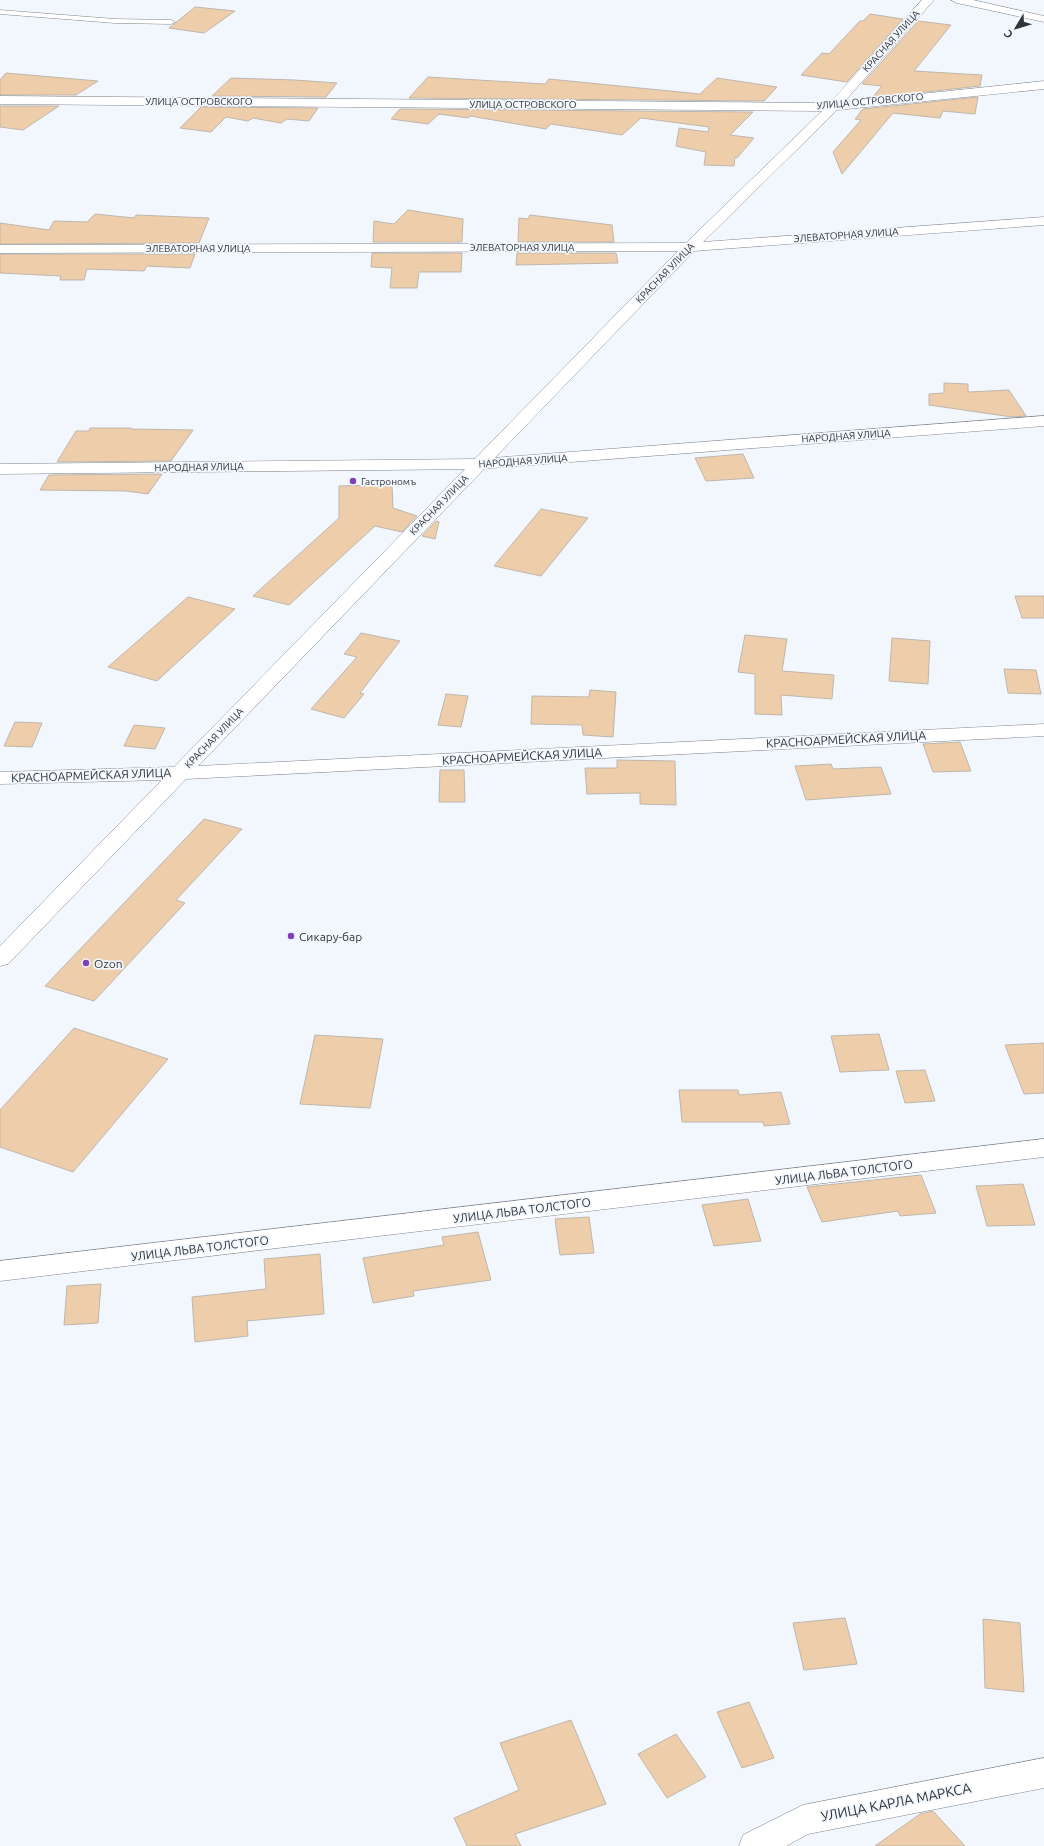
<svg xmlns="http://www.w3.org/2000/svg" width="1044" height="1846" font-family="Ubuntu,sans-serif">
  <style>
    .building { fill: #eeceaa; stroke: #beb6ad }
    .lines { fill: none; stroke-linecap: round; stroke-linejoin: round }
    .service-casing { stroke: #7d858e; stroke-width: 1 }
    .minor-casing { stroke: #7d858e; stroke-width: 1 }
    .secondary-casing { stroke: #7d858e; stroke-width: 1 }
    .service { fill: #fff; fill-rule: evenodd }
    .minor { fill: #fff; fill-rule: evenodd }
    .secondary { fill: #fff; fill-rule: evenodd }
    .poi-dot { fill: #7d42b8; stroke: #f2f7fd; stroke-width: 1.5 }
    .labels { text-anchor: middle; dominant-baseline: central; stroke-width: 3.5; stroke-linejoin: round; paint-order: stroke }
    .far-street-label { font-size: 10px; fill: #303437; stroke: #f2f7fd }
    .far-poi-label { font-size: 10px; fill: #303437; stroke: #f2f7fd; text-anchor: start }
    .street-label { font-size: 12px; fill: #303437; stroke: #f2f7fd }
    .poi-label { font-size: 12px; fill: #303437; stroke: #f2f7fd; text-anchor: start }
    .near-street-label { font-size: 14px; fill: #303437; stroke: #f2f7fd }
  </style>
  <rect width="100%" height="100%" fill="#f2f7fd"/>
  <!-- building -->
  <g class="building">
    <polygon points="195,7 235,11 204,33 169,28"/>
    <polygon points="870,14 903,19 847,82 801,75 822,53 829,54 860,21 863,21"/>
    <polygon points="918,21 951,25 914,71 982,75 980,86 872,98 882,86 862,84"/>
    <polygon points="6,73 98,81 76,95 0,95 0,80"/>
    <polygon points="428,77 545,84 549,79 700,94 717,78 777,87 764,101 409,98"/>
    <polygon points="231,78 295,80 337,83 326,97 212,96"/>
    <polygon points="978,97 975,114 943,111 940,118 893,113 842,174 833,152 861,120 855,119 863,109"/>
    <polygon points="0,106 59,106 23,130 0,127"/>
    <polygon points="201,107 318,108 309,121 287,119 281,123 253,118 248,121 226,117 211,132 180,128"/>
    <polygon points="400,109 753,112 730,135 754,138 737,158 735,157 734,166 704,165 706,152 676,146 679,128 708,132 709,127 641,118 622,135 551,124 546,129 470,116 468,118 439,114 428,124 391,119"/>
    <polygon points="408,210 463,219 462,242 373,242 374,221 394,224"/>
    <polygon points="95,214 134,218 136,215 209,218 199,243 0,244 0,223 49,230 54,221 87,222"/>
    <polygon points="530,215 612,225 614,242 518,242 519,218 528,219"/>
    <polygon points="372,253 462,253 461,272 419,272 417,288 390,288 392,268 371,267"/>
    <polygon points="517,253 616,253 618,263 516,265"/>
    <polygon points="0,254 195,254 190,268 147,266 144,271 87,269 84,280 60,280 61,276 0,273"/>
    <polygon points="944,383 968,384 968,392 1009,390 1026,416 1012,417 929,405 929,394 944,393"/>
    <polygon points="90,428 131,428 131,429 193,430 171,461 57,462 76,431 89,431"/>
    <polygon points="743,454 754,478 706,481 695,458"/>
    <polygon points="162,474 148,494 126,491 40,490 49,475"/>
    <polygon points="392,485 393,508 417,516 402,532 375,526 289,605 253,596 339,518 339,486"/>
    <polygon points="541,509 588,518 541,576 494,566"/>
    <polygon points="436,521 439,522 435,539 422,536"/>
    <polygon points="1015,596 1044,596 1044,618 1022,618"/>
    <polygon points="188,597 235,609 157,681 108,667"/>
    <polygon points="361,633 400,641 360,693 364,694 344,718 311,709 357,657 344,654"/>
    <polygon points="745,635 787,639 782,671 834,675 832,699 781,695 782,715 755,714 755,674 738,672"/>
    <polygon points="892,638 930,641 928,684 889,681"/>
    <polygon points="1004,669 1036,670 1041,694 1008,693"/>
    <polygon points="590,690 616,692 613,737 583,735 582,725 531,724 532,696 589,697"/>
    <polygon points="446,694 468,696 461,727 438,725"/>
    <polygon points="15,722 42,723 32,747 4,746"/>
    <polygon points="134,725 165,728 155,749 124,746"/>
    <polygon points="960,742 971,771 933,772 923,744"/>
    <polygon points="617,760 675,761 676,805 640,804 640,793 587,794 585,768 617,768"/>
    <polygon points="831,764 833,769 881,767 891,794 806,800 795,766"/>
    <polygon points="440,770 464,770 465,802 439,802"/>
    <polygon points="204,819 242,829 176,900 185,903 94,1001 45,986"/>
    <polygon points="74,1028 168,1059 73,1172 0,1147 0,1110"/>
    <polygon points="879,1034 889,1070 840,1072 831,1036"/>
    <polygon points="315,1035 383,1039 370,1108 300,1104"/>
    <polygon points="1044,1043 1044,1093 1024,1094 1005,1045"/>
    <polygon points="925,1070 935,1101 905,1103 896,1071"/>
    <polygon points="679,1090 738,1090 739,1095 781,1092 790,1124 764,1126 763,1122 682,1122"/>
    <polygon points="921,1175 936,1213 900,1216 898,1211 822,1222 807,1187"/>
    <polygon points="1023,1184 1035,1225 987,1226 976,1186"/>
    <polygon points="748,1199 761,1241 714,1246 702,1205"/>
    <polygon points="589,1217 594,1253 560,1255 555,1219"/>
    <polygon points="478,1232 491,1280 413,1291 414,1296 373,1303 363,1258 444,1245 442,1237"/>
    <polygon points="320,1254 324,1314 247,1321 248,1336 195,1342 192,1297 266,1289 264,1259"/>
    <polygon points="101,1284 98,1323 64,1325 67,1286"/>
    <polygon points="845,1618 857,1664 804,1670 793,1623"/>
    <polygon points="983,1619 1020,1623 1024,1692 985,1688"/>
    <polygon points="749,1702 774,1758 742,1768 717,1712"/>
    <polygon points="571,1720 606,1804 515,1834 521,1846 467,1846 454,1818 519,1790 500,1743"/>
    <polygon points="676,1734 706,1777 667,1798 638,1754"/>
    <polygon points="933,1811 965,1846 875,1846 920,1814"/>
  </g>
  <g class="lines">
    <defs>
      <polygon id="service" points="0,10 115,19 171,20 175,22 171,24 115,23 0,14"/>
      <g id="minor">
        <polygon points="922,0 934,0 844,102 1044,81 1044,89 837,110 703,242 1044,217 1044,225 694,251 198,766 1044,724 1044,736 186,779 8,964 0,966 0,946 162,780 0,784 0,772 174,767 678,251 0,253 0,245 686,243 822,111 0,104 0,96 830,103"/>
        <polygon points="951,0 973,0 1044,16 1044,22 957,3"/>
        <polygon points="1044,1139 1044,1157 0,1281 0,1261"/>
        <polygon points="1044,1758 1044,1788 808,1834 786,1846 739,1846 743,1835 803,1805"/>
      </g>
      <polygon id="secondary" points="1044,416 1044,426 479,469 0,474 0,464 479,459"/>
    </defs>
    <!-- service casing -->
    <use href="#service" class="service-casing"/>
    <!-- minor casing -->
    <use href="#minor" class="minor-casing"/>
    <!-- secondary casing -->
    <use href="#secondary" class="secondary-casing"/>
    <!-- service -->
    <use href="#service" class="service"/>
    <!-- minor -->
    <use href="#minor" class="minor"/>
    <!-- secondary -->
    <use href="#secondary" class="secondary"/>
  </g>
  <!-- markers -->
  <g class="poi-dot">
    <circle cx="353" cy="481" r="4"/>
    <circle cx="291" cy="936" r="4"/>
    <circle cx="86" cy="963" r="4"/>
  </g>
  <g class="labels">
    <!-- far-street labels -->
    <g class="far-street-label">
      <text transform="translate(891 41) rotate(-48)">КРАСНАЯ УЛИЦА</text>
      <text x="199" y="101">УЛИЦА ОСТРОВСКОГО</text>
      <text transform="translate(870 101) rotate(-5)">УЛИЦА ОСТРОВСКОГО</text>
      <text x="523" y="104">УЛИЦА ОСТРОВСКОГО</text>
      <text transform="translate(846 235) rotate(-4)">ЭЛЕВАТОРНАЯ УЛИЦА</text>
      <text x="522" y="247">ЭЛЕВАТОРНАЯ УЛИЦА</text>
      <text x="198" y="248">ЭЛЕВАТОРНАЯ УЛИЦА</text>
      <text transform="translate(665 273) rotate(-46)">КРАСНАЯ УЛИЦА</text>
      <text transform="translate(846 436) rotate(-4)">НАРОДНАЯ УЛИЦА</text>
      <text transform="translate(523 461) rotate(-4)">НАРОДНАЯ УЛИЦА</text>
      <text transform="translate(199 467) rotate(-1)">НАРОДНАЯ УЛИЦА</text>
      <text transform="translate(439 505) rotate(-46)">КРАСНАЯ УЛИЦА</text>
      <text transform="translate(214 738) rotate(-46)">КРАСНАЯ УЛИЦА</text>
    </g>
    <!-- far-poi labels -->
    <g class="far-poi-label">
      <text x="361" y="481">Гастрономъ</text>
    </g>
    <!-- street labels -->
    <g class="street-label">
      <text transform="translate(846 739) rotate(-3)">КРАСНОАРМЕЙСКАЯ УЛИЦА</text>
      <text transform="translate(522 756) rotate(-3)">КРАСНОАРМЕЙСКАЯ УЛИЦА</text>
      <text transform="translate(91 775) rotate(-2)">КРАСНОАРМЕЙСКАЯ УЛИЦА</text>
      <text transform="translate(844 1172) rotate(-7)">УЛИЦА ЛЬВА ТОЛСТОГО</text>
      <text transform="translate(522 1210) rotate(-7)">УЛИЦА ЛЬВА ТОЛСТОГО</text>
      <text transform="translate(200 1248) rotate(-7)">УЛИЦА ЛЬВА ТОЛСТОГО</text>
    </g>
    <!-- poi labels -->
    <g class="poi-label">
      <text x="299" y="936">Сикару-бар</text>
      <text x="94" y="963">Ozon</text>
    </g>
    <!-- near-street labels -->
    <g class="near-street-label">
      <text transform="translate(896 1802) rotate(-11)">УЛИЦА КАРЛА МАРКСА</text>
    </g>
  </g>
  <!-- north arrow -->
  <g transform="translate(1016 28) rotate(232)" stroke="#f2f7fd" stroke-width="3" paint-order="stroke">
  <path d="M0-3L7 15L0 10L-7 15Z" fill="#303437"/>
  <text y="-6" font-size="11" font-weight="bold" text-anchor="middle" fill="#303437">С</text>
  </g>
</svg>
